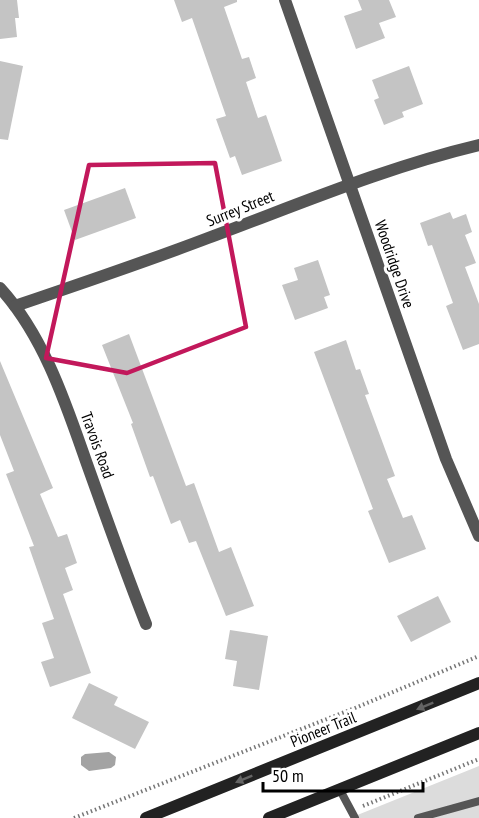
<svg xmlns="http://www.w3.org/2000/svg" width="479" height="818" font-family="'PT Sans Narrow',sans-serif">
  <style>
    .green { fill: #dcdcdc }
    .water { fill: #a3a3a3 }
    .building { fill: #c4c4c4 }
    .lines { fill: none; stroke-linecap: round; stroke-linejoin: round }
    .path { stroke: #777; stroke-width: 4; stroke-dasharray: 1.5 3; stroke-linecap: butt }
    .lane { stroke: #555; stroke-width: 8 }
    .street { stroke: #555; stroke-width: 12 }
    .secondary { stroke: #222; stroke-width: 12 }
    .oneway { fill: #646464 }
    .marked { fill: none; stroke: #c2185b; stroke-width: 4.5; stroke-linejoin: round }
    .labels { text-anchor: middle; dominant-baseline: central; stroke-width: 6; stroke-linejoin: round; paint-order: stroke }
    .street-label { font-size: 16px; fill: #000; stroke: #fff }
  </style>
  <rect width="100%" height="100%" fill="#fff"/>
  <!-- green -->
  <polygon class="green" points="479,766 479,818 350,818"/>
  <!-- water -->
  <polygon class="water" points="109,752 116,757 115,765 111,768 89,771 81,765 81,757 85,754"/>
  <!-- building -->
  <g class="building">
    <polygon points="0,0 17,0 19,18 15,18 17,37 0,39"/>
    <polygon points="174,0 237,0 237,2 224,7 242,59 249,57 256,78 246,82 258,118 266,115 282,161 242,175 235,156 230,158 216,119 226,116 192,18 182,22"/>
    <polygon points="358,0 389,0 396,17 379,23 385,38 356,49 344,16 362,10"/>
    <polygon points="0,61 23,66 8,140 0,139"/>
    <polygon points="409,66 423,104 402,112 404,117 384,125 374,100 379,98 372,80"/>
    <polygon points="125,188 136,218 75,240 64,210"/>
    <polygon points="450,212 453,219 466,214 472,232 465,235 476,263 465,267 479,304 479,344 463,350 446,306 453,303 432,245 428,246 420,223"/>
    <polygon points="318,260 330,295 324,297 328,308 295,320 282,285 298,280 294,268"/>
    <polygon points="129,334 186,486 194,483 219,552 231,547 254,606 226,616 196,541 189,543 180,520 171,524 153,476 150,477 131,424 133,423 102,345"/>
    <polygon points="346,340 356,370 360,369 369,394 365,395 395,476 387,479 403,518 412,515 426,549 389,563 368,511 373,509 314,352"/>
    <polygon points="0,361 53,488 40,494 58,537 67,534 77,563 65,568 73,590 63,594 91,673 50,687 41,662 54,658 42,623 54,619 29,547 34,546 6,474 14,471 0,435"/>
    <polygon points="438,596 451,622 411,642 397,616"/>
    <polygon points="230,630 268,636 259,690 233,686 237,661 225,659"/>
    <polygon points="89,683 118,697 114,705 149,722 135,749 72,718"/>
  </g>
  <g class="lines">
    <!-- path -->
    <g class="path">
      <polyline points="363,806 479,759"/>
      <polyline points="74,818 355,708 479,656"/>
    </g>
    <!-- lane -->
    <g class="lane">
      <polyline points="340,790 355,818"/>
      <polyline points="418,818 479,801"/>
    </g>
    <!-- street -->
    <g class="street">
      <polyline points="285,0 446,459 479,536"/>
      <path d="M 0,288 C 44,336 66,404 87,464 C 106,517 125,571 146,624"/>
      <path d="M 15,306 C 80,284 145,262 208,238 C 297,205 386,167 479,145"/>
    </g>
    <!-- secondary -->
    <g class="secondary">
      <polyline points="146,818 479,683"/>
      <polyline points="269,818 479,733"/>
    </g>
  </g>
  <!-- one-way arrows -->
  <defs><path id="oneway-solid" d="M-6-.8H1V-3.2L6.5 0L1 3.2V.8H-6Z" transform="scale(1.5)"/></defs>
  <g class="oneway">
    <use href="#oneway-solid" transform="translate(425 706) rotate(158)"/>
    <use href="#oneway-solid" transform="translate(244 779) rotate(158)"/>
  </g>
  <!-- marked area -->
  <path class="marked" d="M 215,163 L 246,327 L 127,373 L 46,358 L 89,165 Z"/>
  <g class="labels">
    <!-- street labels -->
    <g class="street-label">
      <text transform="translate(240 208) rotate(-22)">Surrey Street</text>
      <text transform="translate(395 264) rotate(71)">Woodridge Drive</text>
      <text transform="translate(98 445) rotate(70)">Travois Road</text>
      <text transform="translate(323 729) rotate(-22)">Pioneer Trail</text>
    </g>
  </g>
  <!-- scale -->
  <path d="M263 782v9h160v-9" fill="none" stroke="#000000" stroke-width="3"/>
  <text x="272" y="782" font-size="18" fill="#000000" stroke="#ffffff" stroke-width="4.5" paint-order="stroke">50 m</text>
</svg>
